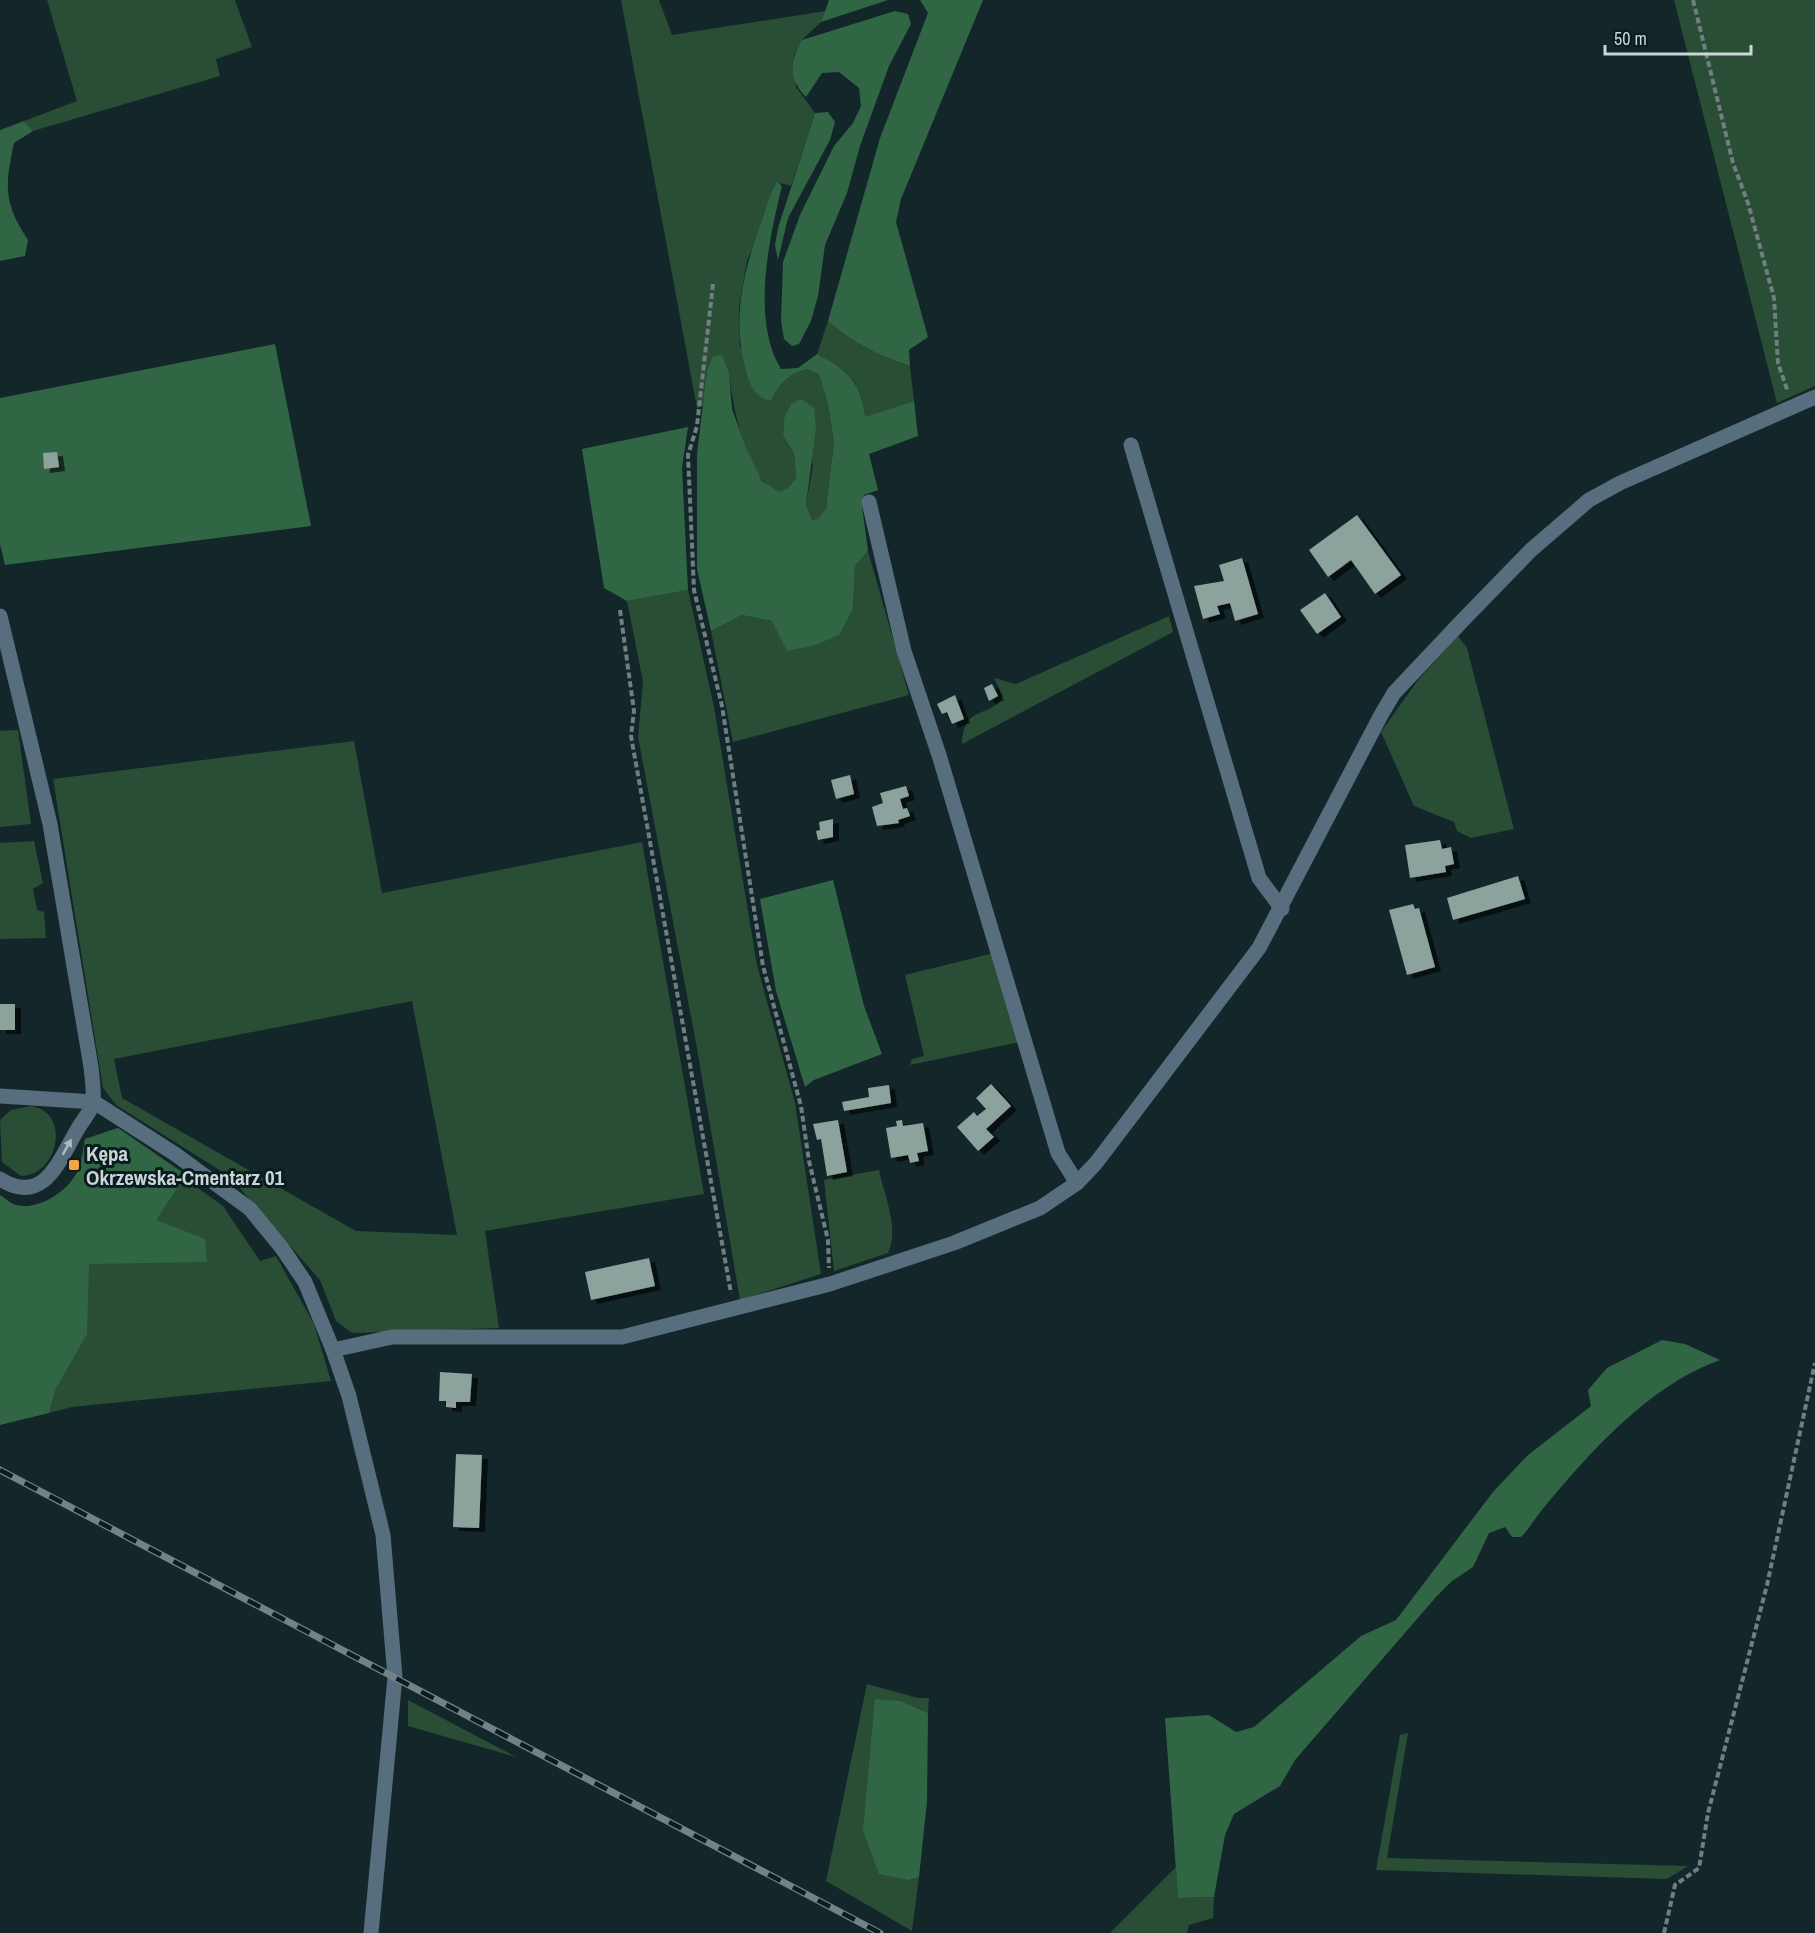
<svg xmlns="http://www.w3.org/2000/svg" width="1815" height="1933" font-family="'Archivo Narrow',sans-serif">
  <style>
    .green { fill: #2a4d35; fill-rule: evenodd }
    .forest { fill: #316644 }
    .building { fill: #8ba29d; filter: url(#shadow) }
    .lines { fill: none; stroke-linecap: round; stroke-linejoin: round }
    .path { stroke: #6f7f81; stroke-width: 4; stroke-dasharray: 6 3; stroke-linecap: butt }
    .minor { stroke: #576e7e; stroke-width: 15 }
    .rail-casing { stroke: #738385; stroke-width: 7 }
    .rail { stroke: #091c1f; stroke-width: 4.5; stroke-dasharray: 14; stroke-linecap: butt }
    .oneway { fill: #acbbc1 }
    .poi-dot { fill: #f2a541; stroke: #091c1f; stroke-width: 2 }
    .labels { text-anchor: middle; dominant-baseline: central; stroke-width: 6; stroke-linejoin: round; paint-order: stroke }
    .poi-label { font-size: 21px; font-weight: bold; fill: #c9d5d7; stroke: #091c1f; text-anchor: start }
  </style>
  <defs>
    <filter id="shadow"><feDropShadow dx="6" dy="4" stdDeviation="0" flood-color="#0009"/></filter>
  </defs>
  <rect width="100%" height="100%" fill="#132629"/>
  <!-- green -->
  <g class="green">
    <polygon points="47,0 235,0 252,47 216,59 220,76 33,131 24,121 77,101"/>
    <path d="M 621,0 L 659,0 L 672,35 L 825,11 L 821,22 L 802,40 L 794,55 L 796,87 L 815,113 L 791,186 L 780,183 L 747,261 L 739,307 L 740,346 L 771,401 C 780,383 787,375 807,369 L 819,375 L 828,404 L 834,443 L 826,508 L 818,519 L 812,521 L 806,505 L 813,465 L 791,404 L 784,418 L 783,436 L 794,453 L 796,478 L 788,488 L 779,493 C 774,489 767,486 763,481 C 743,460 732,401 729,373 L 707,371 L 704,406 L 697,408 Z"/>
    <polygon points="1674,0 1815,0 1815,386 1777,403"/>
    <path d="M 828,321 C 853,343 879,356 910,366 L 914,401 L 865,418 C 861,382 849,371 817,354 Z"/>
    <polygon points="868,551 909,695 733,742 711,631 742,615 772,621 853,609 855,566"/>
    <polygon points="688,590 714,707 757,965 795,1103 821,1274 740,1300 696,1043 638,737 643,682 627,601"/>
    <path d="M 1169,616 L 1173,632 L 962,744 C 964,703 989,720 1003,696 L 994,678 L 1016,684 Z"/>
    <polygon points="1458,636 1467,648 1514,829 1471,838 1457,831 1454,822 1414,806 1381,732 1418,680"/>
    <polygon points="18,730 31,824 0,827 0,731"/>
    <path d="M 354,741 L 382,893 L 642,842 L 704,1194 L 485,1231 L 499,1328 L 352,1333 L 336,1321 L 320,1280 L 229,1176 L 116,1105 L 103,1088 L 53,779 ZM 412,1001 L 457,1235 L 356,1231 L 122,1098 L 114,1059 Z"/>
    <polygon points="34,841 43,883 33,889 37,910 44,912 46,938 0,939 0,843"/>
    <polygon points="994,953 1019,1042 910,1065 912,1059 924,1056 905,975"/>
    <path d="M 31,1106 C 71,1112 59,1175 21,1176 L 2,1162 L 0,1120 L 11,1110 Z"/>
    <polygon points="118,1128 186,1175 184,1178 223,1206 260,1261 276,1256 314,1324 331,1381 72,1407 49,1413 56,1389 87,1333 67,1187 79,1170 85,1139"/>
    <path d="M 879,1170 C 884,1195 900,1229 888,1253 L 834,1271 L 824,1180 Z"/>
    <polygon points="867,1684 918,1698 929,1698 928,1713 901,1701 909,1880 919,1877 912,1931 826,1881"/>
    <polygon points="408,1700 516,1757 408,1726"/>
    <polygon points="1408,1733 1387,1858 1688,1866 1667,1879 1376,1870 1400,1735"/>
    <polygon points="1176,1867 1178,1898 1214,1897 1213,1918 1189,1925 1187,1933 1110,1933"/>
  </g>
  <!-- forest -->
  <g class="forest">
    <polygon points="829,0 888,0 821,22"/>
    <path d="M 920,0 L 983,0 L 901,199 L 896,222 L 928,337 L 909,350 L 910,366 C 879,356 853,343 828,321 L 880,138 L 928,13 Z"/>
    <path d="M 895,11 L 908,14 L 911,24 L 889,66 L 860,146 L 847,193 L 825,245 L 818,296 L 811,321 L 799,344 L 792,346 L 784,339 L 781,321 L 783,262 L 800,215 L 834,146 L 853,123 L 861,106 L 859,88 L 839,72 L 822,73 L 806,97 C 788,79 790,61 802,40 Z"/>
    <polygon points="828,112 835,122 830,140 788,218 778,260 775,245 778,228 815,113"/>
    <path d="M 24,121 L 33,131 L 14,143 C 5,186 3,202 28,240 L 25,256 L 0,261 L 0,130 Z"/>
    <path d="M 777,182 L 782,186 C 769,239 751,320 781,369 L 798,368 L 817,354 C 848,370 861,383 865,417 L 914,401 L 918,436 L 869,454 L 878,490 L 864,495 L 862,506 L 868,551 L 855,566 L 853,609 L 839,635 L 815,645 L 787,651 L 772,621 L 742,615 L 711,631 L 697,569 L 697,454 L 707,371 L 713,356 L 722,355 L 729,373 L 732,409 L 746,448 L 762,481 L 779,492 L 788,488 L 796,478 L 794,453 L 783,436 L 784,418 L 791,404 L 801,399 L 814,408 L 816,427 L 806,505 L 812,520 L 818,519 L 826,508 L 834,443 L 828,404 L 819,375 L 807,369 C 787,375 780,383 771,401 C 753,397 749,383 745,367 C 732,315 744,269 762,221 C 766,208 770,194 777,182 Z"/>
    <polygon points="275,344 311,526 5,565 0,544 0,398"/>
    <polygon points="688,427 682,468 688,590 627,601 604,588 582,449"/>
    <polygon points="833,880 864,1006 882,1054 814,1080 805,1087 776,991 760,899"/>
    <path d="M 118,1128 L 186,1175 L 156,1220 L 205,1239 L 207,1262 L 89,1264 L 87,1334 L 56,1389 L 49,1413 L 0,1425 L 0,1195 C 5,1198 11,1204 16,1205 C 39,1211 68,1191 78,1171 C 83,1162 83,1149 85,1139 Z"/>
    <path d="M 1662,1340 L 1685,1344 L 1720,1360 C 1649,1385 1588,1454 1541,1511 C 1534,1520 1529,1529 1521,1537 L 1512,1537 L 1505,1527 L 1489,1533 L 1473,1567 L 1452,1581 L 1436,1597 L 1295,1760 L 1280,1786 L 1234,1814 L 1225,1835 L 1214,1897 L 1178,1898 L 1165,1718 L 1209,1715 L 1236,1732 L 1254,1727 L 1361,1636 L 1396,1620 L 1493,1492 L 1528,1455 L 1591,1406 L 1588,1390 L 1607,1368 Z"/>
    <polygon points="875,1699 901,1701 928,1713 927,1802 919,1877 909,1880 879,1874 863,1831"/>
  </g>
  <!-- building -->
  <g class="building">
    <polygon points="57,452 59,467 44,469 43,453"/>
    <polygon points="1357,515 1401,575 1375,594 1351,560 1328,577 1309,550"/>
    <polygon points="1242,558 1258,614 1235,621 1230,603 1217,606 1220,614 1203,619 1194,586 1224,581 1219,565"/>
    <polygon points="1325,593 1341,617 1317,634 1300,610"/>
    <polygon points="992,684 998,696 989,701 984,688"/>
    <polygon points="955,695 964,719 952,724 947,712 942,714 937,704"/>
    <polygon points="850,775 854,794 836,799 831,780"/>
    <polygon points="906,786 909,796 900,799 903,809 907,808 910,816 898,820 899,823 877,826 872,807 883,803 880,793"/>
    <polygon points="833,819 833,837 818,840 816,831 820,830 819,822"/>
    <polygon points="1440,840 1442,849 1451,847 1454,864 1445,866 1446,872 1410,878 1405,845"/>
    <polygon points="1518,876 1525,899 1453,920 1447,898"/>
    <polygon points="1413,904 1415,909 1419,908 1435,967 1407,975 1389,910"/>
    <rect x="0" y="1004" width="15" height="26"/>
    <polygon points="991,1084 1011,1106 986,1129 994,1137 978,1151 957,1127 974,1112 977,1116 986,1109 976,1098"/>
    <polygon points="889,1085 891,1103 844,1111 842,1102 869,1097 868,1088"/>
    <polygon points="838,1120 847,1172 827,1176 821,1139 817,1140 813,1124"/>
    <polygon points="902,1120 903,1126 923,1123 928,1151 917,1153 919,1161 910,1163 908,1155 891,1158 886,1128 897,1126 896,1121"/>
    <polygon points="649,1258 655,1286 591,1300 585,1272"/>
    <polygon points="440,1372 472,1374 470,1402 456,1402 456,1408 446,1407 446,1401 439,1401"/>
    <polygon points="456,1454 482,1455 479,1528 453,1527"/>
  </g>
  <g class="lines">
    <!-- path -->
    <g class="path">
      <polyline points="1693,0 1733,163 1748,203 1774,298 1778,363 1788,392"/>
      <polyline points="713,284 697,426 688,455 694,590 722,706 763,966 801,1106 809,1161 828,1240 829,1268"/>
      <polyline points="620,610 634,711 631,736 731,1293"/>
      <polyline points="1664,1933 1675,1885 1699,1868 1708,1813 1767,1585 1815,1363"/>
    </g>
    <!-- minor -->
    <g class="minor">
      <polyline points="1131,445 1259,878 1282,909"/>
      <polyline points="869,502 904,651 939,755 1058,1153 1077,1183"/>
      <path d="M 0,616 L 50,824 L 91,1067 C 92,1078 94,1089 93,1100 C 93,1110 81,1122 76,1132 C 58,1163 43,1206 0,1179"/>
      <polyline points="0,1096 94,1102 175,1154 250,1209 282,1248 305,1282 333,1350 349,1396 383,1535 395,1677 371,1933"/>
      <polyline points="333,1350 392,1337 622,1337 830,1284 954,1243 1040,1208 1077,1183 1096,1163 1259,948 1381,715 1394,693 1462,621 1531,550 1589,500 1620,483 1815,397"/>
    </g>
    <defs>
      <polyline id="rail" points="0,1470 880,1933"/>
    </defs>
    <!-- rail casing -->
    <use href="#rail" class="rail-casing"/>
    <!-- rail -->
    <use href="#rail" class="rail"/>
  </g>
  <!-- one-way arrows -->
  <defs><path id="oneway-solid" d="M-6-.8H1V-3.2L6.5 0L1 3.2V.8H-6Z" transform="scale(1.5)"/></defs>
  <use class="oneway" href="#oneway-solid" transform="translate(67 1147) rotate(-61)"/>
  <!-- markers -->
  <rect class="poi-dot" x="68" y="1159" width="12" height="12" rx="3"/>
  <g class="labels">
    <!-- poi labels -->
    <g class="poi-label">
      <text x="86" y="1153">Kępa<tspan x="86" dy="24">Okrzewska-Cmentarz 01</tspan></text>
    </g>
  </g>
  <!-- scale -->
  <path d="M1605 45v9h146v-9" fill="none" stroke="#c9d5d7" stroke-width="3"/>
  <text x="1614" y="45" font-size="18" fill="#c9d5d7" stroke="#091c1f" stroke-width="4.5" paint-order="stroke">50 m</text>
</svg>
